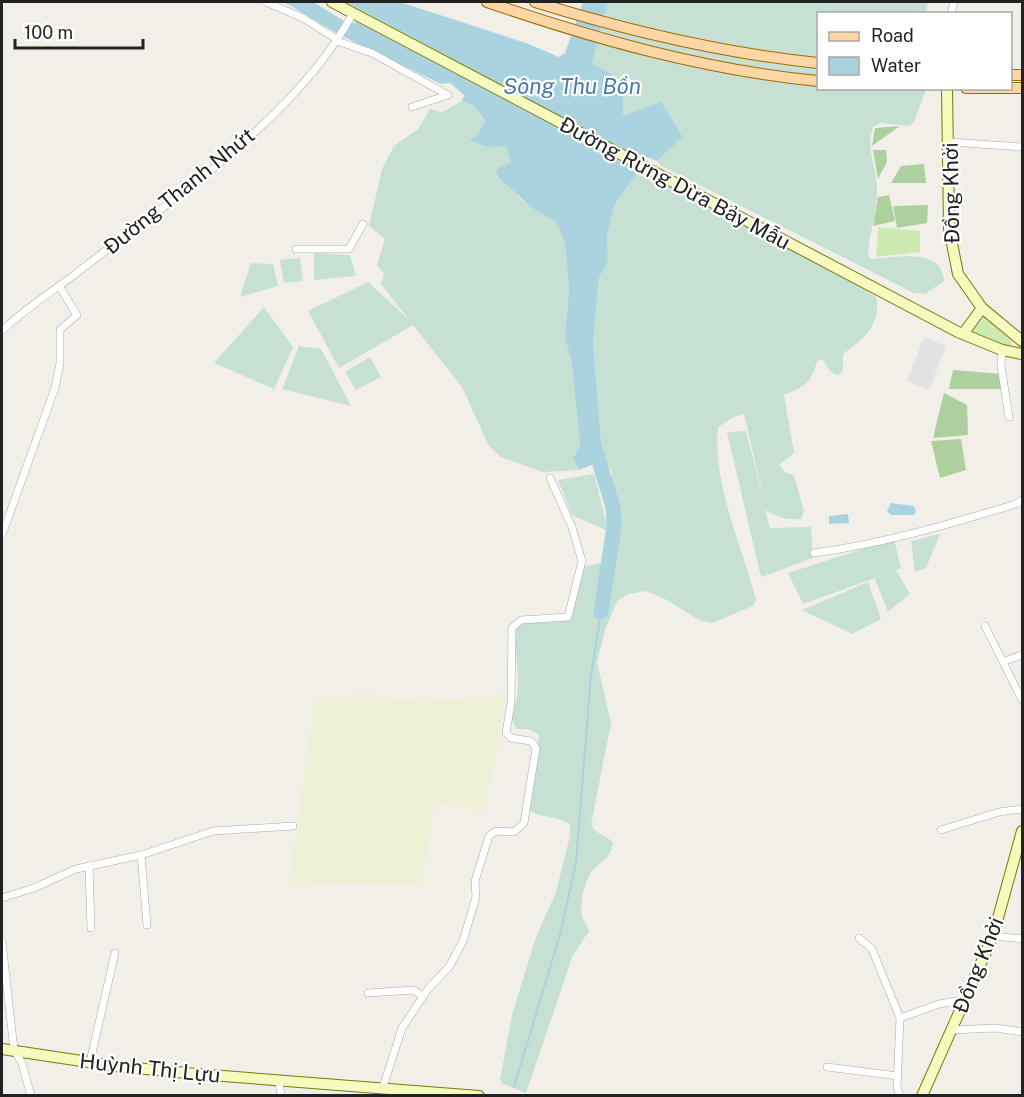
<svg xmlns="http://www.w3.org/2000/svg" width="1024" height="1097" font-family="'Public Sans',sans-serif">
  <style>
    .farmland { fill: #eef0d5 }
    .grass { fill: #cdebb0 }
    .forest { fill: #add19e }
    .wetland { fill: #c6e0d4 }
    .parking { fill: #e2e2e2 }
    .water { fill: #aad3df }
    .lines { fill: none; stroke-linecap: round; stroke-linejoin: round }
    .stream { stroke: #aad3df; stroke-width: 2 }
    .river { stroke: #aad3df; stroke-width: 15 }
    .street-casing { stroke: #a9a9a9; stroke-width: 8 }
    .secondary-casing { stroke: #707d05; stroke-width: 12 }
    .primary-casing { stroke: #a06b00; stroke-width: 12 }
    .street { stroke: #fff; stroke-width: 7 }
    .secondary { stroke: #f7fabf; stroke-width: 10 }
    .primary { stroke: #fcd6a4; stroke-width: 10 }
    .labels { text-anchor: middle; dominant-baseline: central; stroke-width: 4.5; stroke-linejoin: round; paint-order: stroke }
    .street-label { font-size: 21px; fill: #222; stroke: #fff }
    .water-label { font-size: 22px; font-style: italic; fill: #4a7aab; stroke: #fff }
  </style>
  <rect width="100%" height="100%" fill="#f2efe9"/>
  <!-- farmland -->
  <polygon class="farmland" points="370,693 405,701 430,702 505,694 497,751 484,811 435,804 422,885 333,883 288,888 313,707 316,701 325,698"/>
  <!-- grass -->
  <g class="grass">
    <polygon points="878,227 920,231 920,252 876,257"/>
    <polygon points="984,317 1013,342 1009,348 971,332"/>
  </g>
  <!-- forest -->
  <g class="forest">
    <polygon points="900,126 872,146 875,128"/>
    <polygon points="873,150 886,150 887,162 878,179"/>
    <polygon points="924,164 926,183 891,183 901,166"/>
    <polygon points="889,195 895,221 873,226 878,197"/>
    <polygon points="928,205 927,223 897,228 893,206"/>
    <polygon points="953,370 1001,374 1002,389 949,389"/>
    <polygon points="944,393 967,405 968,435 933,438"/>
    <polygon points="961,439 966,470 940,478 931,441"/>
  </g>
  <!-- wetland -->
  <g class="wetland">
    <path d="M 608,2 L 928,2 L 926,13 L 818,14 L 818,88 L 926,89 L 914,122 L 909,126 L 881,123 L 873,127 C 865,151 878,170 877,191 C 877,212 870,232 868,252 L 870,259 C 893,259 941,245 944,281 L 925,294 L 914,293 L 662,166 L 657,161 L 683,137 L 661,103 L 623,116 L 623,87 L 610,73 L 592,64 Z"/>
    <polygon points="462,101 474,106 485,122 478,134 470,139 488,147 506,145 511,157 508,186 523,201 556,222 565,244 569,289 565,337 572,365 580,446 573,458 579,470 542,472 501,457 489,446 462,387 413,325 339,368 308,311 368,282 409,320 381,284 384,274 377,265 385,239 369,226 382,169 394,146 418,129 430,109 442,112"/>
    <path d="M 639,170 L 862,288 L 876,297 C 882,324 863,340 843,354 L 843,372 L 837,375 L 830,371 L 822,359 L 817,361 C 811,384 806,386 784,395 L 794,453 L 779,465 L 786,473 L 794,475 L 804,511 L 801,519 C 786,520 777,517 765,510 L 770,528 L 811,527 L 813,558 L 761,577 L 727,432 L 746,431 L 765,504 L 744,414 L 734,417 L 718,427 C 713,486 741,543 756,599 L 753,606 L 712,623 L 701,621 L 665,599 L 646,591 L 628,594 L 617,601 L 605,630 L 597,662 L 611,723 L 591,825 C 596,835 607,835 613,843 C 611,857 603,860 594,869 C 585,877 580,902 582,914 C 582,920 587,925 589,931 L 573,955 L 526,1093 L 503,1084 L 500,1080 L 512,1015 L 536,937 L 556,892 L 570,836 L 570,825 C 559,815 542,819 529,810 L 539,735 L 528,729 L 517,729 L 510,718 C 525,691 514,655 515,625 L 520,618 L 567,617 L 581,567 L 613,561 C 617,535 625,504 611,481 L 612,473 L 602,453 L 593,342 L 599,278 L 608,261 L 607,234 L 615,204 Z"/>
    <polygon points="314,253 350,255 356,276 314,280"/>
    <polygon points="300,258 303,281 284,283 280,260"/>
    <polygon points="251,263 273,264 278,286 240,297"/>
    <polygon points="264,307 293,347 274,389 214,363"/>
    <polygon points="299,346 321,349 351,406 282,389"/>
    <polygon points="370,357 381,377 356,390 345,372"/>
    <polygon points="594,474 608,531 572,515 558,480"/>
    <polygon points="940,534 926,568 915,572 911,541"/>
    <polygon points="894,539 901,568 896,570 910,594 888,612 875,579 889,573 803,604 788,573"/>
    <polygon points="868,582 881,619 852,634 802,610"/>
  </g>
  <!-- parking -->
  <polygon class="parking" points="924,337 946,346 929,390 907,381"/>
  <!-- water -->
  <g class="water">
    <polygon points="284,2 313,2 349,24 357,22 639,170 615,204 607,234 608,261 599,278 593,342 602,453 599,462 579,470 573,458 580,446 572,365 565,337 569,289 565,244 556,222 531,207 500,179 496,173 499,168 511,163 506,146 488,147 469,140 478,134 485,121 474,106 462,101 464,95 450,83 441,84 342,36"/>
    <polygon points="346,2 400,2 526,43 559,57 565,53 583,2 608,2 592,64 610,73 623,87 623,116 661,102 683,137 657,161 647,157 642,159"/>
    <polygon points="891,503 914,506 916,512 914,515 891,515 887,511"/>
    <polygon points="848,514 849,523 829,524 829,516"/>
  </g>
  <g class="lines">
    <!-- stream -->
    <polyline class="stream" points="514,1087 561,931 576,862 591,675 601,612"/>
    <!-- river -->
    <polyline class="river" points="594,445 613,507 614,527 601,612"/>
    <defs>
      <g id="street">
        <polyline points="266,2 303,18 338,40"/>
        <polyline points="1022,2 1022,3"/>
        <polyline points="951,14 954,2"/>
        <polyline points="337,41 372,53 448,95 412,107"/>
        <polyline points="950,142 1022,147"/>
        <polyline points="296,249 349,249 363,224"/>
        <path d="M 2,331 C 22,311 47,295 70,278 C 165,204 296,120 353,13"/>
        <polyline points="1002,350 1001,366 1009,417"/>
        <polyline points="2,535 55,388 60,363 60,330 77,315 59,286"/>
        <path d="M 814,553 C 882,544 950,524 1016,504 L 1022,500"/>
        <polyline points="985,626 1022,700"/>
        <polyline points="1004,661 1022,655"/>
        <polyline points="941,830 999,812 1022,809"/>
        <polyline points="141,855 147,925"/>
        <polyline points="89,866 91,928"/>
        <polyline points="2,898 34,888 76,869 141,855 213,831 293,826"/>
        <polyline points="993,936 1022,939"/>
        <polyline points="859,938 872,949 900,1018 897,1087 900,1096"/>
        <polyline points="2,942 14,1050 22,1063 31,1096"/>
        <polyline points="368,993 414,990 423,997"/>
        <polyline points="900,1018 939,1004 963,1000"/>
        <polyline points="951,1030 996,1028 1022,1032"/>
        <polyline points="90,1062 115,953"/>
        <polyline points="827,1067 898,1076"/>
        <polyline points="279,1081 281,1096"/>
        <polyline points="383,1087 402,1028 428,989 449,967 463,941 476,897 475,881 489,836 496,831 514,832 524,823 536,748 531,741 511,738 506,733 511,703 512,628 521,620 568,617 582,561 572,527 550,478"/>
        <polyline points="1022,1096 1022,1095"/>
      </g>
      <g id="secondary">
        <polyline points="332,2 958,332 1002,350 1022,354"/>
        <polyline points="947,88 949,228 958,274 982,308 1022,341"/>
        <polyline points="963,334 982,308"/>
        <polyline points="2,1049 115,1066 197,1074 479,1096"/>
        <polyline points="922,1096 993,936 1022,831"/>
      </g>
      <g id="primary">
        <path d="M 487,2 C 595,39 704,70 818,81"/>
        <path d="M 535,2 C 628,31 722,53 818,63"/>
        <polyline points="1010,75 1022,75"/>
        <polyline points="966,88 1022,88"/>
      </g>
    </defs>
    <!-- street casing -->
    <use href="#street" class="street-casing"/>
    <!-- secondary casing -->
    <use href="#secondary" class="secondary-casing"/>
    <!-- primary casing -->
    <use href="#primary" class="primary-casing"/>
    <!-- street -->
    <use href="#street" class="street"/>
    <!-- secondary -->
    <use href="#secondary" class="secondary"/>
    <!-- primary -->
    <use href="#primary" class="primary"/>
  </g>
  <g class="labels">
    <!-- street labels -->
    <g class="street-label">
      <text transform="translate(675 183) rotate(28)">Đường Rừng Dừa Bảy Mẫu</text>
      <text transform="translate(179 191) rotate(-39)">Đường Thanh Nhứt</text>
      <text transform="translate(951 193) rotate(-91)">Đồng Khởi</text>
      <text transform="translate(978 965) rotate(-68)">Đồng Khởi</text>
      <text transform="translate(150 1068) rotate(6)">Huỳnh Thị Lựu</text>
    </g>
    <!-- water labels -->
    <g class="water-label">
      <text x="572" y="86">Sông Thu Bồn</text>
    </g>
  </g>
  <!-- border -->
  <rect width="1024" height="1097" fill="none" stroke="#222222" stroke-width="6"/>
  <!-- legend -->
  <rect x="817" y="12" width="195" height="78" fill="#ffffff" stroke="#a7a7a7" stroke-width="1.5"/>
  <rect x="829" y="32" width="30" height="9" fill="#fcd6a4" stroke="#a7a7a7" stroke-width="1.5"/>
  <text x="871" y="42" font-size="18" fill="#222222">Road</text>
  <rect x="829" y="57" width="30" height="18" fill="#aad3df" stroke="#a7a7a7" stroke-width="1.5"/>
  <text x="871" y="72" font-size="18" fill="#222222">Water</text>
  <!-- scale -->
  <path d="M15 39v9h128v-9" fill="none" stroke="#222222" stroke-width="3"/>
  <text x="24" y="39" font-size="18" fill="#222222" stroke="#ffffff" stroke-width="4.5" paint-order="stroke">100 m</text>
</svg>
